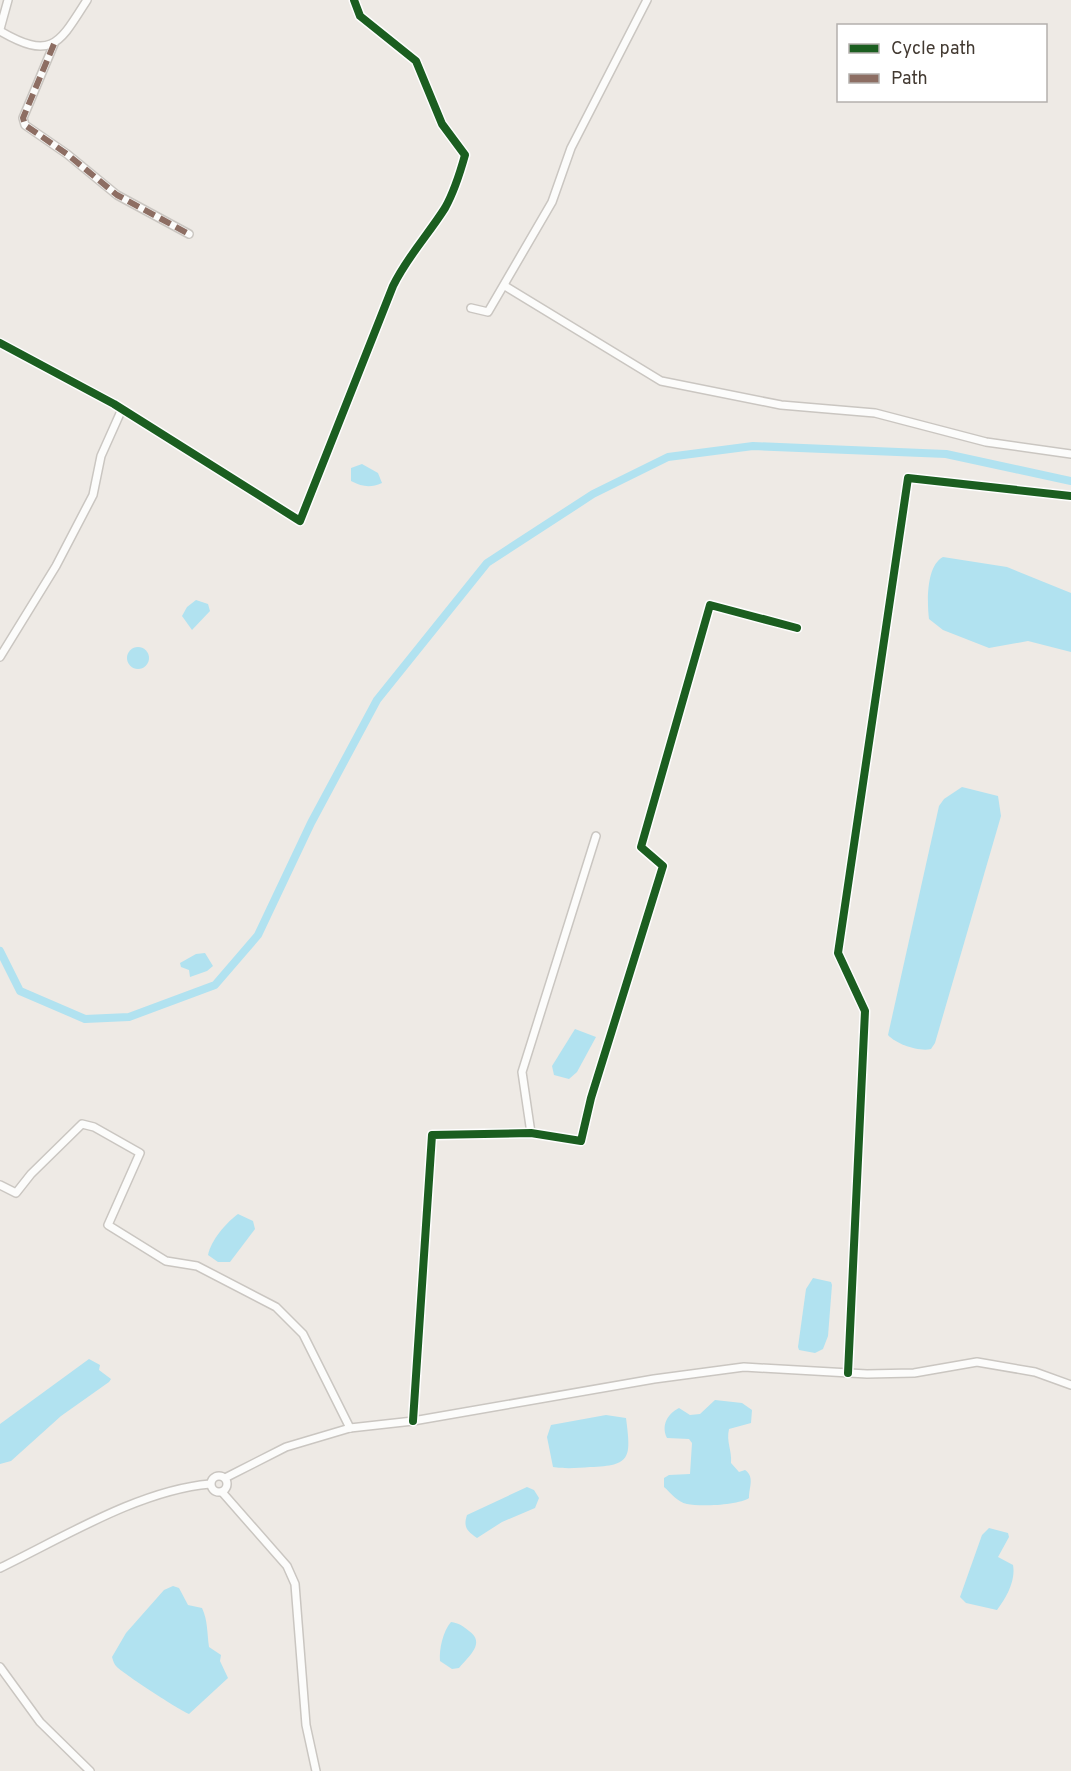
<svg xmlns="http://www.w3.org/2000/svg" width="1071" height="1771" font-family="Overpass,sans-serif">
  <style>
    .water { fill: #b1e2f0 }
    .lines { fill: none; stroke-linecap: round; stroke-linejoin: round }
    .canal { stroke: #b1e2f0; stroke-width: 8 }
    .street-casing { stroke: #cac6c1; stroke-width: 10 }
    .street { stroke: #fcfcfb; stroke-width: 7 }
    .quiet { stroke: #8d6e63; stroke-width: 6; stroke-dasharray: 12 6; stroke-linecap: butt }
    .cycleway-casing { stroke: #fff; stroke-width: 11 }
    .cycleway { stroke: #1b5e20; stroke-width: 8 }
  </style>
  <rect width="100%" height="100%" fill="#eeeae5"/>
  <!-- water -->
  <g class="water">
    <path d="M 362,464 L 378,473 L 382,483 C 370,488 363,487 351,481 L 351,468 Z"/>
    <path d="M 943,557 L 1007,567 L 1071,593 L 1071,652 L 1028,641 L 989,648 L 943,630 L 929,619 C 927,602 926,566 943,557 Z"/>
    <polygon points="196,600 208,604 210,611 192,630 182,616 187,607"/>
    <circle cx="138" cy="658" r="11"/>
    <path d="M 962,787 L 998,796 L 1001,816 L 935,1043 L 931,1049 C 919,1052 896,1044 888,1035 L 939,806 L 944,799 Z"/>
    <polygon points="205,953 213,966 207,971 190,977 189,970 181,967 180,963 196,954"/>
    <polygon points="575,1029 596,1037 577,1072 569,1079 554,1075 552,1066"/>
    <path d="M 238,1214 L 253,1221 L 255,1229 L 230,1262 L 218,1262 L 208,1255 C 211,1240 226,1223 238,1214 Z"/>
    <polygon points="813,1278 831,1282 832,1285 828,1336 823,1349 815,1353 799,1350 798,1347 806,1289"/>
    <polygon points="89,1359 100,1365 99,1370 111,1379 109,1382 61,1416 11,1461 0,1464 0,1424"/>
    <path d="M 715,1400 L 742,1403 L 752,1410 L 751,1423 L 729,1429 C 726,1442 732,1450 731,1463 L 739,1472 L 745,1470 C 755,1477 749,1487 749,1498 C 739,1505 700,1507 687,1504 C 677,1502 671,1493 664,1487 L 664,1478 L 669,1475 L 690,1474 L 692,1443 L 689,1439 L 667,1438 C 661,1426 667,1414 679,1408 L 690,1415 L 700,1414 Z"/>
    <path d="M 606,1415 L 626,1418 C 631,1457 632,1466 590,1467 C 578,1468 565,1469 553,1467 L 547,1437 L 551,1425 Z"/>
    <path d="M 527,1487 L 534,1490 L 539,1498 L 535,1508 L 502,1522 L 477,1538 C 467,1531 463,1527 467,1515 Z"/>
    <path d="M 989,1528 L 1008,1533 L 1009,1537 L 998,1557 L 1013,1565 C 1016,1581 1006,1598 997,1610 L 966,1603 L 960,1597 L 982,1535 Z"/>
    <path d="M 173,1586 L 179,1588 L 188,1605 L 202,1608 C 208,1621 207,1633 209,1647 L 221,1655 L 220,1661 L 228,1678 L 189,1714 C 181,1711 122,1673 116,1666 C 114,1664 113,1660 112,1657 L 126,1633 L 164,1590 Z"/>
    <path d="M 451,1622 C 459,1623 463,1626 469,1631 C 486,1643 469,1656 459,1668 L 452,1669 L 440,1661 C 439,1649 443,1631 451,1622 Z"/>
  </g>
  <g class="lines">
    <!-- canal -->
    <polyline class="canal" points="0,951 20,991 85,1019 129,1017 215,985 258,935 311,823 377,700 487,563 593,494 668,457 753,446 946,454 1071,481"/>
    <defs>
      <g id="street">
        <polyline points="0,29 8,0"/>
        <path d="M 0,31 C 52,61 59,44 87,0"/>
        <polyline points="54,44 23,118 25,125 67,154 117,195 189,234"/>
        <polyline points="505,286 661,381 781,405 875,413 986,442 1071,454"/>
        <polyline points="471,308 488,312 552,202 571,148 647,0"/>
        <path d="M 0,343 L 114,404 L 300,521 L 393,286 C 407,257 428,235 445,208 C 454,192 460,173 465,155 L 442,124 L 416,61 L 360,16 L 354,0"/>
        <polyline points="0,657 56,566 93,495 101,456 122,409"/>
        <polyline points="531,1133 522,1072 596,836"/>
        <polyline points="0,1185 16,1193 31,1174 82,1124 94,1127 140,1153 108,1225 166,1261 197,1266 276,1307 303,1334 350,1428"/>
        <polyline points="848,1373 865,1011 838,953 908,478 1071,496"/>
        <polyline points="413,1421 432,1135 531,1133 581,1141 591,1098 663,866 641,847 710,605 797,628"/>
        <circle cx="219" cy="1484" r="8"/>
        <polyline points="225,1478 286,1447 350,1428 413,1421 654,1379 744,1367 867,1374 914,1373 977,1362 1035,1372 1071,1385"/>
        <polyline points="222,1492 287,1566 295,1584 306,1725 316,1771"/>
        <path d="M 0,1568 C 64,1537 140,1490 210,1484"/>
        <polyline points="0,1667 40,1722 90,1771"/>
      </g>
    </defs>
    <!-- street casing -->
    <use href="#street" class="street-casing"/>
    <!-- street -->
    <use href="#street" class="street"/>
    <!-- quiet -->
    <polyline class="quiet" points="54,44 23,118 25,125 67,154 117,195 189,234"/>
    <defs>
      <g id="cycleway">
        <path d="M 0,343 L 114,404 L 300,521 L 393,286 C 407,257 428,235 445,208 C 454,192 460,173 465,155 L 442,124 L 416,61 L 360,16 L 354,0"/>
        <polyline points="848,1373 865,1011 838,953 908,478 1071,496"/>
        <polyline points="413,1421 432,1135 531,1133 581,1141 591,1098 663,866 641,847 710,605 797,628"/>
      </g>
    </defs>
    <!-- cycleway casing -->
    <use href="#cycleway" class="cycleway-casing"/>
    <!-- cycleway -->
    <use href="#cycleway" class="cycleway"/>
  </g>
  <!-- legend -->
  <rect x="837" y="24" width="210" height="78" fill="#ffffff" stroke="#b4b0ad" stroke-width="1.5"/>
  <rect x="849" y="44" width="30" height="9" fill="#1b5e20" stroke="#b4b0ad" stroke-width="1.5"/>
  <text x="891" y="54" font-size="18" fill="#433a32">Cycle path</text>
  <rect x="849" y="74" width="30" height="9" fill="#8d6e63" stroke="#b4b0ad" stroke-width="1.5"/>
  <text x="891" y="84" font-size="18" fill="#433a32">Path</text>
</svg>
